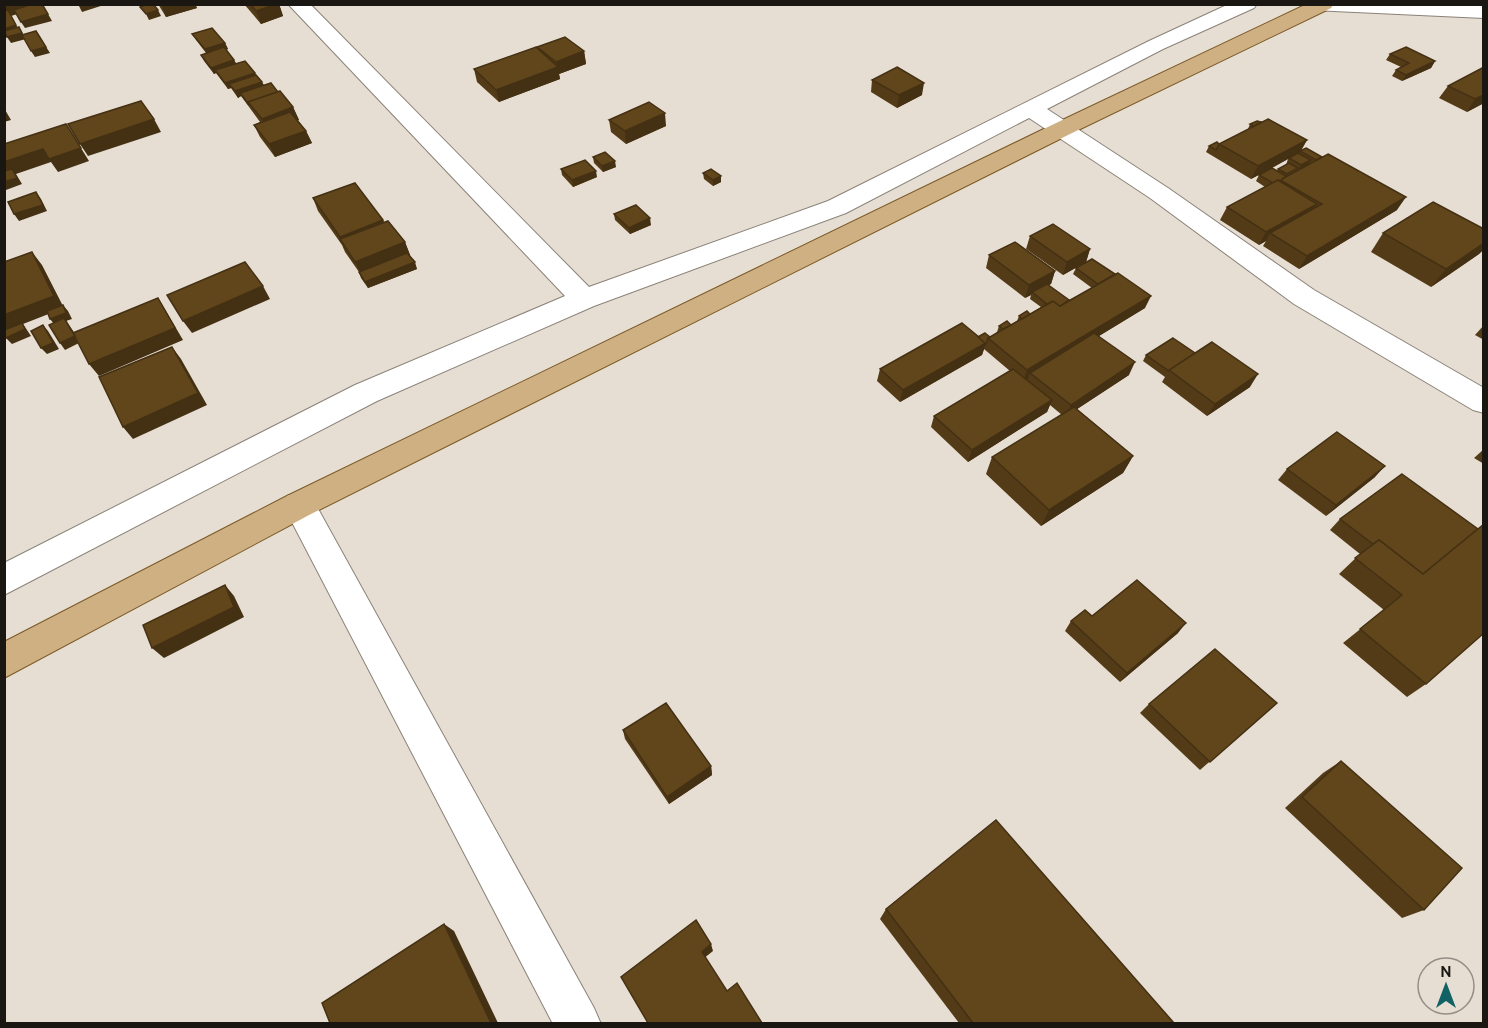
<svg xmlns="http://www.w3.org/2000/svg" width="1488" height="1028" font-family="Cabin,sans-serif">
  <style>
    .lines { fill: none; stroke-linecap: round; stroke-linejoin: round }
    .minor-casing { stroke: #8a8278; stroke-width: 2 }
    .primary-casing { stroke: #7a5926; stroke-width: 2 }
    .minor { fill: #fff; fill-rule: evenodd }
    .primary { fill: #ceb083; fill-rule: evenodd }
    .wall { fill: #533b17; fill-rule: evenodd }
    .shaded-wall { fill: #443013 }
    .building { fill: #61451b; stroke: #443013; stroke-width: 1.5 }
  </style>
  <rect width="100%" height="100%" fill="#e7ded3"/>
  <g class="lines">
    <defs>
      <g id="minor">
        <polygon points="288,4 310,4 589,287 828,201 1149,41 1229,4 1257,4 1254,8 1163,49 1047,109 1168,188 1314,290 1484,388 1484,413 1473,410 1294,304 1150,198 1029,118 846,213 594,306 377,401 4,595 4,563 355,385 565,296"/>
        <polygon points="1302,4 1484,6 1484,18 1312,10 1305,8"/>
        <polygon points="299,492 311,496 594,1008 601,1024 553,1024 283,505 287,496"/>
      </g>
      <polygon id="primary" points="1307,4 1334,4 1331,8 1070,134 311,514 4,678 4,642 287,496 1054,124"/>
    </defs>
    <!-- minor casing -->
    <use href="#minor" class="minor-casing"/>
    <!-- primary casing -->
    <use href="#primary" class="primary-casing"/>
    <!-- minor -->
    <use href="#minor" class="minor"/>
    <!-- primary -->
    <use href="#primary" class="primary"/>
  </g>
  <!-- wall -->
  <g class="wall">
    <polygon points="158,4 195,4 197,8 166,17"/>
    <polygon points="244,4 279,4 283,16 261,24"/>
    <polygon points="192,34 225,43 228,49 226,50 234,60 236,63 255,73 264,85 293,107 299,120 298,120 306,131 312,143 275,157 260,137 254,125 260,122 241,96 238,98 231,88 228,89 216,73 214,74 204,61 201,55 206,53 196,40"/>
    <polygon points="537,47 584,51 586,64 559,74 560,79 499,102 477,82 474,69 538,49"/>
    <polygon points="1390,54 1435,61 1431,68 1402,81 1392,76 1396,70 1401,67 1386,60"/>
    <polygon points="872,80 922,95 897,108 871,92"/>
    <polygon points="1448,86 1484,103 1467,112 1439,98"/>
    <polygon points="609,120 666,126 626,144 611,132"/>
    <path d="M 1261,122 L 1307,140 L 1301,151 L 1397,210 L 1299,269 L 1263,246 L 1266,241 L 1259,245 L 1220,220 L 1227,207 L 1265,187 L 1256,181 L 1259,175 L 1268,170 L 1251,179 L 1206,152 L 1209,146 L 1219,144 L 1248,129 L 1250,124 ZM 1288,159 L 1286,165 L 1278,169 L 1277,171 L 1272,168 Z"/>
    <polygon points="593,157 616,167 603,172 594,163"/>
    <polygon points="561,169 597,177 573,187 562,175"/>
    <polygon points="703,173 721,176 721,182 713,186 704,179"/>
    <polygon points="313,198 383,220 384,222 405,242 410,255 417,269 368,288 361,278 359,272 345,252 342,245 318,211"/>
    <polygon points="614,214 651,225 630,234 615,220"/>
    <polygon points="1484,229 1484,249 1479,254 1431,287 1371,252 1383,233"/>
    <polygon points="1030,236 1090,249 1086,262 1063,275 1026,249"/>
    <polygon points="989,255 1055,271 1051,284 1048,285 1069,300 1092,288 1073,274 1076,268 1145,308 1099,336 1129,375 1077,409 1133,456 1123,473 1041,526 986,474 992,457 1062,415 1050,405 1047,412 968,462 931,427 934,416 1010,371 984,349 982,355 900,402 877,381 880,369 978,337 990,337 997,332 999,326 1011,325 1017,321 1019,316 1030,314 1041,307 1030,299 1031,295 1025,298 986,268"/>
    <polygon points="1484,325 1484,340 1475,335"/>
    <polygon points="1195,353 1250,387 1207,416 1162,382 1165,377 1143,361 1146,355"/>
    <polygon points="1484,449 1484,464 1474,458"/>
    <polygon points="1287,469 1375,477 1326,516 1278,480"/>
    <polygon points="1402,474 1426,684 1407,697 1343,643 1384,610 1339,574 1360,554 1330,530 1340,519"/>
    <polygon points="1071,621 1178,633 1120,682 1065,631"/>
    <polygon points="1277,703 1200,770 1140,713 1149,704"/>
    <polygon points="623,730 711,766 712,775 669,804 625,739"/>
    <polygon points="1341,761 1424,910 1402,918 1285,808 1323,773"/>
    <polygon points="886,909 1174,1023 959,1023 880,919"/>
  </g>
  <!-- shaded-wall -->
  <g class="shaded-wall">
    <polygon points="4,4 50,4 11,16 20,32 4,36 4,29 10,16 4,7"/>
    <polygon points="78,4 107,4 82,12"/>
    <polygon points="161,4 195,4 197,8 166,17"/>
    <polygon points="279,4 283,16 261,24 256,11"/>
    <polygon points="158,10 161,16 149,20 146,14"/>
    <polygon points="48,14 52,21 25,28 21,22"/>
    <polygon points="19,27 26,39 11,43 7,37"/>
    <polygon points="36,31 50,53 35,57 31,51"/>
    <polygon points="225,43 228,49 208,56 205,49"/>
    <polygon points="584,51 586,64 559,74 560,79 499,102 496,90 557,67 556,62"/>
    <polygon points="234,60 237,66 215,70 216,73 214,74 211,68"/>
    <polygon points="1435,61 1431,68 1402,81 1406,75"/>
    <polygon points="255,73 258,79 229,84 231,88 228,89 225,83"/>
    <polygon points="262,82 265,88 240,93 241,96 238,98 235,91"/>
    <polygon points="924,83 922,95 897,108 899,95"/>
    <polygon points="1484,95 1484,103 1467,112 1475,99"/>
    <polygon points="293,107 299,120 267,131 262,119"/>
    <polygon points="4,108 11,120 4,122"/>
    <polygon points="665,113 666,126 626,144 625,131"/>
    <polygon points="154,119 161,132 88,156 80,144"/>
    <polygon points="66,124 89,161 58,172 51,162 16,174 22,184 6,190 4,188 4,162"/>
    <polygon points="306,131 312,143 275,157 269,144"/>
    <polygon points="1307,140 1299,153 1251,179 1258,166"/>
    <polygon points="1311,160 1307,166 1298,172 1301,165"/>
    <polygon points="615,161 616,167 603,172 602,166"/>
    <polygon points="596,171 597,177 573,187 572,180"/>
    <polygon points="721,176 721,182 713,186 713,180"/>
    <polygon points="36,192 41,199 47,211 19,221 14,214"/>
    <polygon points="1406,197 1397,210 1299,269 1307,256"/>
    <polygon points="1317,204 1310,216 1270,233 1266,241 1259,245 1266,232"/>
    <polygon points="650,218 651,225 630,234 629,228"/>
    <polygon points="383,220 388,233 343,243 340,237"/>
    <polygon points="405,242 410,255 361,274 355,262"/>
    <polygon points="1484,243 1484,249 1479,254 1431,287 1446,269"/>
    <polygon points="1090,249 1086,262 1063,275 1067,262"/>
    <polygon points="32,252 42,265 64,308 23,324 31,336 12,344 6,338 4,332 4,315"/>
    <polygon points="415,262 417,269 368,288 365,282"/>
    <polygon points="1055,271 1051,284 1033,293 1032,292 1031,295 1025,298 1029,285"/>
    <polygon points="263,286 270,299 192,333 183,321"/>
    <polygon points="1151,296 1145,308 1033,376 1030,373 1028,379 1023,382 1027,370"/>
    <polygon points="158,298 166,311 183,340 99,376 89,364"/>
    <polygon points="63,305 68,311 72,319 66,321 81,342 65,350 60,343 55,325 50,319"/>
    <polygon points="43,325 48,331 59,349 47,354 41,348"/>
    <polygon points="986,343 982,355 900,402 903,390"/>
    <polygon points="172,347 181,359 207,405 133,439 123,427"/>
    <polygon points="1135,362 1129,375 1065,417 1071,405"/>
    <polygon points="1258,374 1250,387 1207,416 1215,404"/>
    <polygon points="1052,400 1047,412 968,462 972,450"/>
    <polygon points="1133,456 1123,473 1041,526 1049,510"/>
    <polygon points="1385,466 1375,477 1326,516 1336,505"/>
    <polygon points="225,585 234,596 244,617 164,658 152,648"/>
    <polygon points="1186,623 1178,633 1120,682 1127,673"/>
    <polygon points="711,766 712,775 669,804 667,797"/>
    <polygon points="444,924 454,931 498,1023 491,1023"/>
    <polygon points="711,944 713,951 703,959 702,952"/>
  </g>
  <!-- building -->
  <g class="building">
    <polygon points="32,4 42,4 48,14 21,22 14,10"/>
    <polygon points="147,4 153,4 158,10 146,14 140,7"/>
    <polygon points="250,4 277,4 256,11"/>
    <polygon points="8,10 16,25 4,29 4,11"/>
    <polygon points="19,27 22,33 7,37 4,31"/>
    <polygon points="212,28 225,43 205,49 192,34"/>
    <polygon points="36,31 46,47 31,51 22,35"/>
    <polygon points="565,37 584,51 556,62 537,47"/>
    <polygon points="224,47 234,60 211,68 201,55"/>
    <polygon points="536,47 558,67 496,90 474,69"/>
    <polygon points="1406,47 1435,61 1406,75 1396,70 1409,63 1390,54"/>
    <polygon points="245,61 255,73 225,83 215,70"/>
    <polygon points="897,67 924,83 899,95 872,80"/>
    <polygon points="1484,67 1484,95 1475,99 1448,86"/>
    <polygon points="256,75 262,82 235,91 229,84"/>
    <polygon points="271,83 278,92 248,102 249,105 240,93"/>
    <polygon points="280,91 293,107 262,119 248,102"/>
    <polygon points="141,101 154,119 80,144 68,124"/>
    <polygon points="649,102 665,113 625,131 609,120"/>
    <polygon points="290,112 306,131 269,144 254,125"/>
    <polygon points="1268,119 1307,140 1258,166 1219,144"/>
    <polygon points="1257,121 1261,122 1254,126 1250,124"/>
    <polygon points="66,124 81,148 49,159 43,149 4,162 4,144"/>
    <polygon points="1217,142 1219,144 1216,150 1209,146"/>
    <polygon points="1306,148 1322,157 1316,160 1300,151"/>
    <polygon points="605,152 615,161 602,166 593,157"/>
    <polygon points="1298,153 1311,160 1301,165 1289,158"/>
    <polygon points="1328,154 1406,197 1307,256 1270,233 1322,204 1280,180"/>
    <polygon points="585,160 596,171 572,180 561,169"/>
    <polygon points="1289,163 1298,168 1287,174 1278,169"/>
    <polygon points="1272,168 1286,176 1280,181 1278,180 1273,183 1259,175"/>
    <polygon points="12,169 17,178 4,182 4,171"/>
    <polygon points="711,169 721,176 713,180 703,173"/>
    <polygon points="1278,180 1317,204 1266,232 1227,207"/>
    <polygon points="355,183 383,220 340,237 313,198"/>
    <polygon points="36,192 43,205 14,214 8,202"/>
    <polygon points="1433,202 1484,229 1484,243 1446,269 1383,233"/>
    <polygon points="636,205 650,218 629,228 614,214"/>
    <polygon points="388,221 405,242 355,262 340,239"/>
    <polygon points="1053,224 1090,249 1067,262 1030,236"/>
    <polygon points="1015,242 1055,271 1029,285 989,255"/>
    <polygon points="32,252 54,296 4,315 4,262"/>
    <polygon points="407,253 415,262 365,282 359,272"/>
    <polygon points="1092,259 1115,274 1098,284 1076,268"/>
    <polygon points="245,262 263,286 183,321 167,295"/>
    <polygon points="1118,273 1151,296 1027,370 988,338 1053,301 1060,306"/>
    <polygon points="1047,284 1069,300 1060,306 1053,301 1047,304 1032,292"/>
    <polygon points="158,298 175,328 89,364 73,333"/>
    <polygon points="63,305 66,313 50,319 47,311"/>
    <polygon points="1027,311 1030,314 1022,319 1019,316"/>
    <polygon points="64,318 75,336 60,343 49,325"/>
    <polygon points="1007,321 1011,325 1003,329 999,326"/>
    <polygon points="22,323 25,329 6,338 4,335 4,330"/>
    <polygon points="962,323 986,343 903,390 880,369"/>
    <polygon points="43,325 53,343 41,348 31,331"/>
    <polygon points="985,333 990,337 988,338 986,344 978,337"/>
    <polygon points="1094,333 1135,362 1071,405 1030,373"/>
    <polygon points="1173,338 1195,353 1169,371 1146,355"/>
    <polygon points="1212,342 1258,374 1215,404 1169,370"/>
    <polygon points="172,347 198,393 123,427 99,377"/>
    <polygon points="1013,369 1052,400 972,450 934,416"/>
    <polygon points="1074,407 1133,456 1049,510 992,457"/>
    <polygon points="1337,432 1385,466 1336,505 1287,469"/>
    <polygon points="1402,474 1478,529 1423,574 1379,540 1373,544 1340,519"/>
    <polygon points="1484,524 1484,633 1426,684 1360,629 1402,595 1355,558 1379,540 1423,574"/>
    <polygon points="1137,580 1186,623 1127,673 1071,621 1085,610 1092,616"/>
    <polygon points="225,585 234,607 152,648 143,625"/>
    <polygon points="1215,649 1277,703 1210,762 1149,704"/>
    <polygon points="666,703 711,766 667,797 623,730"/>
    <polygon points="1341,761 1462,868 1424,910 1302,797"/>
    <polygon points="996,820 1174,1023 973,1023 886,909"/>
    <polygon points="696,920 711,944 702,952 727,991 737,983 762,1023 648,1023 621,977"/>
    <polygon points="444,924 491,1023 330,1023 322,1003"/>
  </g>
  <!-- border -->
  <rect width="1488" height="1028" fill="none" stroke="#1a1713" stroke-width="12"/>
  <!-- north arrow -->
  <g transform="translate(1446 986)"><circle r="28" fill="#e7ded3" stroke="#958e86" stroke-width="1.5"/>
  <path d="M0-4.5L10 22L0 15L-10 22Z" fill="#116264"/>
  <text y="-9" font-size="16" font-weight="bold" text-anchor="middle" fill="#1a1713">N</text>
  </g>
</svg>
